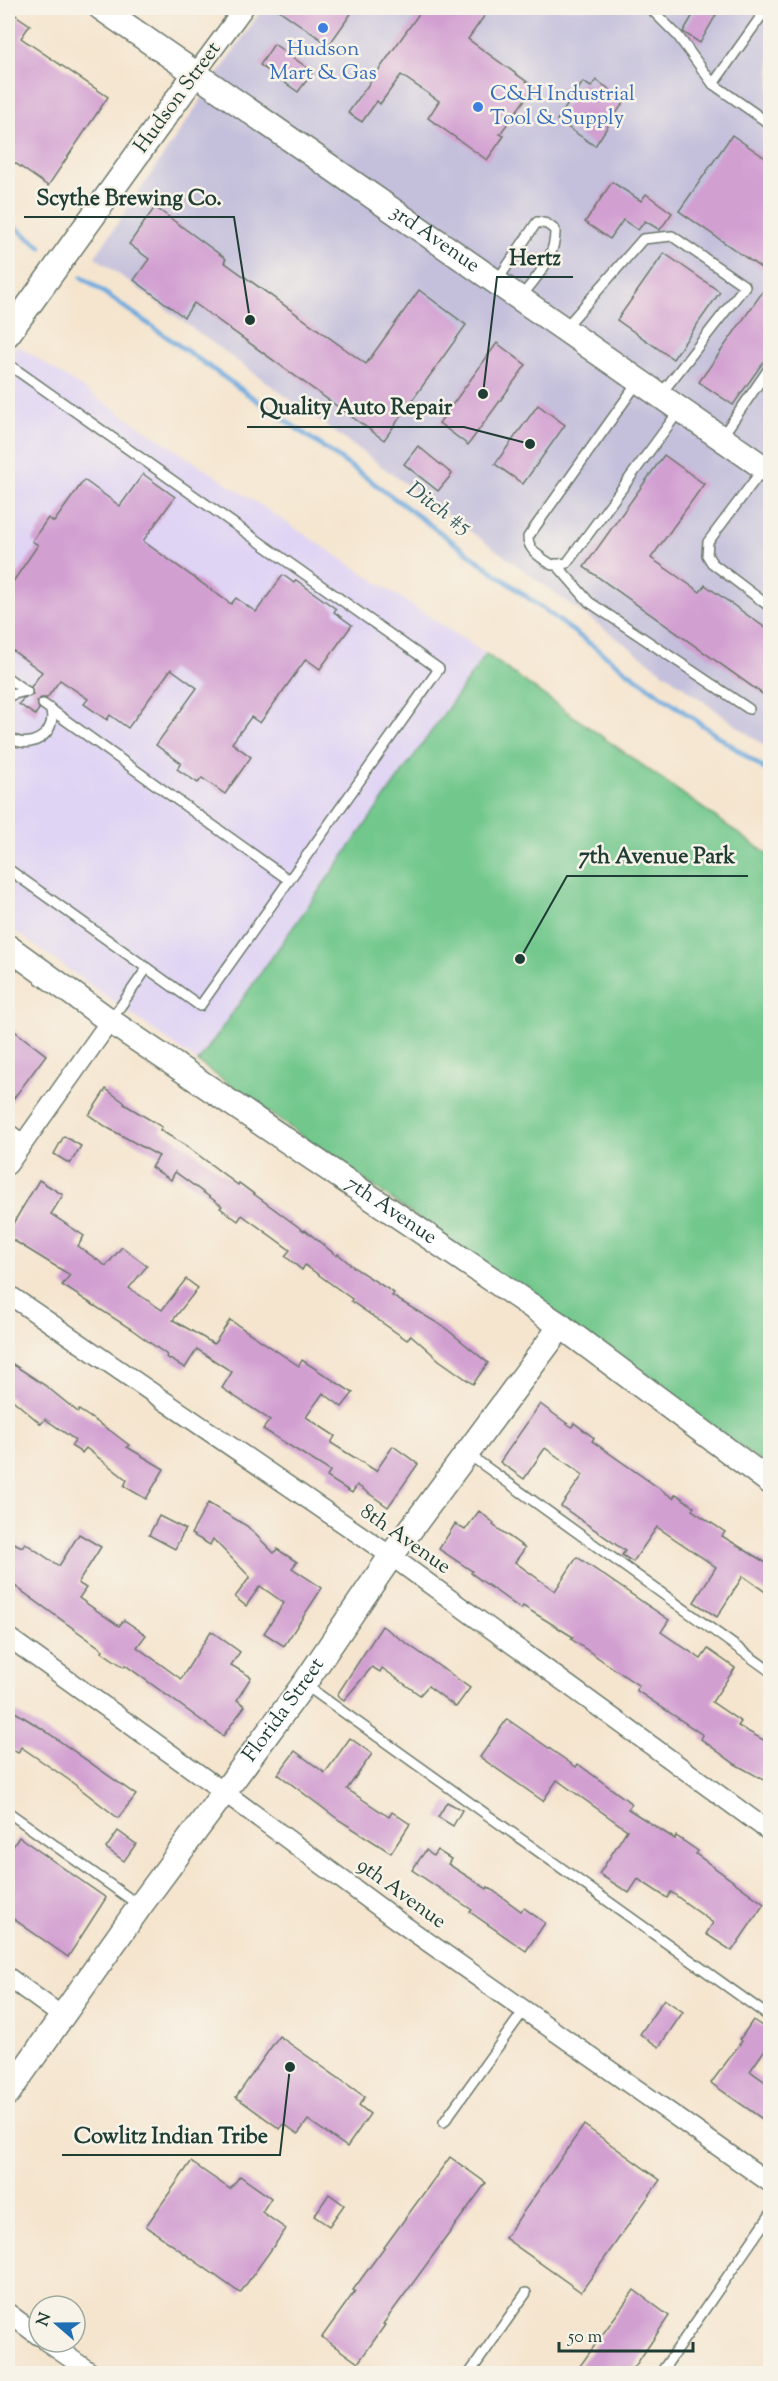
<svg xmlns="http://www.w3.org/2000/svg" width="778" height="2381" font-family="'Sorts Mill Goudy',serif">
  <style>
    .built { fill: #e0d4f4 }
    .industrial { fill: #c4c0db }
    .green { fill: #71c78c; stroke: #488260; stroke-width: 1.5 }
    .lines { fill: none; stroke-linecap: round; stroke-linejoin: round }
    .stream { stroke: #6ba8dd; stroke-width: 5 }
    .building { fill: #d29fd1 }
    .lane-casing { stroke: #6a786a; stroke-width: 12 }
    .street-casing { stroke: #6a786a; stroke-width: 21 }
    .secondary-casing { stroke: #6a786a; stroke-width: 27 }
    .lane { stroke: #fff; stroke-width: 9 }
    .street { stroke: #fff; stroke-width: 18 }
    .secondary { stroke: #fff; stroke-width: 24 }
    .shop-dot { fill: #3f7fe0; stroke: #f7f3e8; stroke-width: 2 }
    .labels { text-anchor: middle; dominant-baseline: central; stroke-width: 5; stroke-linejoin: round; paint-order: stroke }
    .shop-label { font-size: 21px; fill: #366cbe; stroke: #f7f3e8 }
    .street-label { font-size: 21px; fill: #1f3d34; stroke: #f7f3e8 }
    .water-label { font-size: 22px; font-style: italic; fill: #32585e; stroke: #f7f3e8 }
    .leader { fill: none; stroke: #1f3d34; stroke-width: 2 }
    .callout-dot { fill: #1f3d34; stroke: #f7f3e8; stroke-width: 2 }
    .callout-label { font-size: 22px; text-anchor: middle; font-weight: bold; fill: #1f3d34; stroke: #f7f3e8; stroke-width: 5; stroke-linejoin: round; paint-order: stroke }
  </style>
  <rect width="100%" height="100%" fill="#f7f3e8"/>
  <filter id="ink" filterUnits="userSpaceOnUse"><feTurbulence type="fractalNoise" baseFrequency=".0167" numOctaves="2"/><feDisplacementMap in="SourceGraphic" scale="12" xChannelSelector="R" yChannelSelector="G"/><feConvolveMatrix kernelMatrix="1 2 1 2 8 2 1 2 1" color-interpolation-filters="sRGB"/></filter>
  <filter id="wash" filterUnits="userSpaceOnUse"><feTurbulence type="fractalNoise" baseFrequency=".008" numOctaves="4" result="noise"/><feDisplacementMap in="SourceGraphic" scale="24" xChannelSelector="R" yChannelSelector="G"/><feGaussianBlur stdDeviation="1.35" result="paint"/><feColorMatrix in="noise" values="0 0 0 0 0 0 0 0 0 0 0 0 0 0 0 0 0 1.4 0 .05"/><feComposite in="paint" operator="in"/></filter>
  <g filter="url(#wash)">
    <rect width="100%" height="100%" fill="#f5e5cf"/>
    <!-- built -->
    <polygon class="built" points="17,345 486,654 198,1062 8,926 8,359"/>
    <!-- industrial -->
    <polygon class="industrial" points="263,8 770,8 770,750 95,257"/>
    <!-- green -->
    <polygon class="green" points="486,654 770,856 770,1468 198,1062"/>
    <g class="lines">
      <!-- stream -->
      <g class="stream">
        <polyline points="8,222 41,247"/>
        <polyline points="82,277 367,478 628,672 770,773"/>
      </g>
    </g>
    <g id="blocks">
      <!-- building -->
      <g class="building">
        <polygon points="276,8 355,8 329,45"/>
        <polygon points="423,8 490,8 468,39 534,87 500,134 504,136 487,160 428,118 439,101 401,75 380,104 377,101 362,122 348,113"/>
        <polygon points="697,8 703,8 716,15 700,43 683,32"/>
        <polygon points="8,10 30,25 21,38 108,97 48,186 8,158"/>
        <polygon points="274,44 313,72 298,92 260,65"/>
        <polygon points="596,80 625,100 595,146 557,120 583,82 591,87"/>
        <polygon points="732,135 771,162 771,275 679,211"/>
        <polygon points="612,182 641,201 646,194 672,213 660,230 645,221 638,230 623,220 610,239 585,222"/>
        <polygon points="155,207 226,259 224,262 366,364 419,290 466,325 384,440 194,303 184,317 134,280 149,259 129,244"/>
        <polygon points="664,253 720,292 673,359 617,320"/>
        <polygon points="771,280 771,351 733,405 699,382"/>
        <polygon points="497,343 526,365 468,445 439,423"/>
        <polygon points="538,405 565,425 523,484 495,464"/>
        <polygon points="418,446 452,474 438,491 404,464"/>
        <polygon points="664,455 704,484 651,558 700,592 705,585 771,632 771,700 584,567"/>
        <polygon points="143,474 175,497 143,541 231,604 236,598 256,612 283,575 294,583 296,580 336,609 334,612 352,625 320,669 306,659 260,723 251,717 232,743 251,757 225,794 202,778 198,783 177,769 181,763 156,745 197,688 171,669 128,728 110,715 107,720 84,704 88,699 60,680 47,698 41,698 37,701 39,709 35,715 19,704 23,699 33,695 31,687 42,672 8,647 8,589 38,545 32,541 48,518 54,522 84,480 120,506"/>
        <polygon points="8,1026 46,1055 8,1106"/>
        <polygon points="106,1089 125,1103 124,1104 162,1127 160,1130 188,1147 238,1185 239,1183 304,1231 305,1230 337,1256 338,1254 356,1269 394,1293 392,1296 444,1327 488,1363 473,1384 439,1360 411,1335 407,1340 351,1301 352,1299 305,1265 302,1270 285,1256 290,1250 242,1215 238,1221 220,1208 222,1206 175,1172 171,1180 151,1167 159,1156 108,1128 89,1115"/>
        <polygon points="64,1136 81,1146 70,1164 54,1154"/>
        <polygon points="39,1180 63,1195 51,1214 84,1236 78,1246 106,1266 122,1247 147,1266 129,1288 162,1310 186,1279 198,1288 173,1320 214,1344 230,1320 299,1366 302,1360 353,1393 342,1407 323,1393 306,1417 335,1436 331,1443 376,1471 393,1446 418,1464 388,1507 357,1485 352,1493 327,1477 330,1471 263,1429 270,1420 222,1388 232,1372 197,1349 185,1368 166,1357 167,1355 131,1329 62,1285 70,1275 8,1237 8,1232"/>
        <polygon points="8,1361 46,1386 78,1412 79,1410 112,1432 129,1445 127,1447 164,1469 146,1499 124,1486 127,1480 86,1448 82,1453 71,1446 75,1440 45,1419 41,1424 8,1396"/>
        <polygon points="540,1404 572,1427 574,1423 594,1438 592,1441 673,1498 676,1494 694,1507 692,1510 725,1532 722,1536 771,1566 771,1596 743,1576 717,1617 694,1602 716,1567 657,1527 633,1562 622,1555 625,1551 561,1506 583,1475 545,1448 524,1479 500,1462"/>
        <polygon points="208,1503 247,1526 274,1553 277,1549 297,1562 292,1568 322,1588 284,1646 264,1633 284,1603 260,1586 246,1606 235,1597 250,1577 213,1539 210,1545 191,1534"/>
        <polygon points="479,1511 494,1523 493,1525 525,1548 515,1562 555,1591 577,1557 669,1620 661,1632 701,1659 708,1649 735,1668 712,1702 741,1722 738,1726 771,1744 771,1784 735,1764 701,1739 703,1735 636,1690 639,1686 571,1639 573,1637 523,1606 521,1609 471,1573 472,1571 439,1549 455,1524 465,1530"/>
        <polygon points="159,1516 185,1529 175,1549 149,1535"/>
        <polygon points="79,1534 101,1547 78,1583 86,1588 79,1598 119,1626 124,1620 146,1635 137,1647 181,1679 211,1631 240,1652 231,1665 251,1677 237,1700 245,1706 223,1736 125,1665 124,1667 102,1652 103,1650 8,1581 8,1540 22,1547 25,1543 59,1566"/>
        <polygon points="382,1626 470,1688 456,1707 428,1686 420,1695 382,1668 380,1672 372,1667 344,1700 337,1695"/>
        <polygon points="15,1712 41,1728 136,1795 118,1818 69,1780 21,1747 18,1753 8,1747 8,1725"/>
        <polygon points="507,1719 576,1767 578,1764 632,1804 628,1809 675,1839 676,1836 698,1851 696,1854 764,1904 732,1951 706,1934 713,1923 671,1892 667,1898 638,1879 629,1893 599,1874 627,1830 557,1780 543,1801 480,1757"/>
        <polygon points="350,1738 372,1754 347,1789 389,1817 392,1812 410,1824 391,1853 339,1820 278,1774 295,1751 325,1773"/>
        <polygon points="447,1802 462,1810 453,1826 438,1817"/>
        <polygon points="118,1831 136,1844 124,1861 106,1848"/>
        <polygon points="19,1837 106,1898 68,1957 8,1915 8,1854"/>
        <polygon points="426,1850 433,1856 437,1850 451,1859 448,1864 487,1889 488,1887 521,1911 524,1908 545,1923 526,1951 470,1912 472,1910 412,1870"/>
        <polygon points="664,1999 683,2012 659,2047 640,2034"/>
        <polygon points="753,2020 771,2032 771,2041 750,2071 771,2086 771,2125 711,2083 742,2041 740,2039"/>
        <polygon points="279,2036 365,2097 359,2105 370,2114 347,2147 308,2120 298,2134 284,2124 280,2129 236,2097"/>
        <polygon points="584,2125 660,2180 581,2292 505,2238"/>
        <polygon points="450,2157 486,2183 383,2324 385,2325 358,2363 322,2337 355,2291 353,2290"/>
        <polygon points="191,2162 230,2189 240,2176 271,2198 262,2212 286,2229 240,2293 146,2226"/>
        <polygon points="329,2194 344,2205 329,2226 314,2216"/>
        <polygon points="634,2290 669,2316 636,2365 630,2373 575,2373"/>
      </g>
    </g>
  </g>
  <g filter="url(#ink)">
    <use href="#blocks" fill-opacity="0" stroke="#6a786a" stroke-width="1.5"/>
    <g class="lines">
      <defs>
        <g id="lane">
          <polyline points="223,8 236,17"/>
          <polyline points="650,8 678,36 713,84"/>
          <polyline points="767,8 713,84 770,124"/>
          <path d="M 497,281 L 537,222 L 547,224 L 555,230 C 556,257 537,277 521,297"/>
          <polyline points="565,328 643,239 672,236 745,286 661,394"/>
          <polyline points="8,364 439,669 200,1006 8,869"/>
          <path d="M 638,382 L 528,537 C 528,551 542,558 552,565 L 567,563 L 679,411"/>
          <polyline points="721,438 770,367"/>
          <polyline points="763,469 708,542 707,555 712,563 770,607"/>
          <polyline points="556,564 589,602 749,709"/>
          <polyline points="8,678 27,692"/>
          <polyline points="8,698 11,695 26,691"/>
          <polyline points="43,704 289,880"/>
          <path d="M 8,736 C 27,753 60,734 50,708"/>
          <polyline points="111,1020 147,968"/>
          <polyline points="8,1128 25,1140"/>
          <polyline points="468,1454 770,1671"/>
          <polyline points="304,1684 770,2017"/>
          <polyline points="8,1812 140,1906"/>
          <polyline points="444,2122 525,2009"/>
          <polyline points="469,2374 526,2293"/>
          <polyline points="660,2374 770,2215"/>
        </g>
        <g id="street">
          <polyline points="196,73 244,8"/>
          <polyline points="8,1165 110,1021"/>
          <polyline points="8,1294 391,1556 770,1832"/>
          <polyline points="8,1637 224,1792 398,1921 770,2183"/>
          <polyline points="8,1977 62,2016"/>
          <polyline points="8,2313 39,2336"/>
          <polyline points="47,2342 93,2374"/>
        </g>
        <g id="secondary">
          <path id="s1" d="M 101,8 L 770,472"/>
          <polyline points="8,334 196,73"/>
          <path id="s2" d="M 8,947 L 110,1021 L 561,1326 L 770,1482"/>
          <path id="s3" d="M 8,2093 L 140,1906 L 304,1684 L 391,1556 L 561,1326"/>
        </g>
      </defs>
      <!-- lane casing -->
      <use href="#lane" class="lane-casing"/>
      <!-- street casing -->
      <use href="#street" class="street-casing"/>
      <!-- secondary casing -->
      <use href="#secondary" class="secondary-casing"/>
      <!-- lane -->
      <use href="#lane" class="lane"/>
      <!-- street -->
      <use href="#street" class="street"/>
      <!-- secondary -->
      <use href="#secondary" class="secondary"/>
    </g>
  </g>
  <!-- markers -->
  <g class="shop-dot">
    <circle cx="323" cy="28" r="6"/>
    <circle cx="478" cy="107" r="6"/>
  </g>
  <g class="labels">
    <!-- shop labels -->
    <g class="shop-label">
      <text x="323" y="50">Hudson<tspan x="323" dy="24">Mart &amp; Gas</tspan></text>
      <text x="490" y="95" text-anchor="start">C&amp;H Industrial<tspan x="490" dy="24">Tool &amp; Supply</tspan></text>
    </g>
    <!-- street labels -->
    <g class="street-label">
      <text transform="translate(178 98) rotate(-54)">Hudson Street</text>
      <text stroke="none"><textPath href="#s1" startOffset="406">3rd Avenue</textPath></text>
      <text stroke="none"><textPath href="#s2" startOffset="465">7th Avenue</textPath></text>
      <text transform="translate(405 1540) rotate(35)">8th Avenue</text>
      <text stroke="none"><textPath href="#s3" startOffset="472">Florida Street</textPath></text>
      <text transform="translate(401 1894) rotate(36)">9th Avenue</text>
    </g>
    <!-- water labels -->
    <g class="water-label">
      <text transform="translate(438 509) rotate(36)">Ditch #5</text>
    </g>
  </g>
  <!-- callouts -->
  <path class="leader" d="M250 320L234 217H24M483 394L497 277H573M530 444L464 427H247M520 959L567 876H748M290 2067L280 2155H62"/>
  <g class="callout-dot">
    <circle cx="250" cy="320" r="6"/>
    <circle cx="483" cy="394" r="6"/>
    <circle cx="530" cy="444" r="6"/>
    <circle cx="520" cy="959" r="6"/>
    <circle cx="290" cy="2067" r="6"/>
  </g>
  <g class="callout-label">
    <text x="129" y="205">Scythe Brewing Co.</text>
    <text x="535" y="265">Hertz</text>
    <text x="356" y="414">Quality Auto Repair</text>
    <text x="657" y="863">7th Avenue Park</text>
    <text x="171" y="2143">Cowlitz Indian Tribe</text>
  </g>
  <!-- margin -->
  <rect width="778" height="2381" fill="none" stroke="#f7f3e8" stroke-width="30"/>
  <!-- north arrow -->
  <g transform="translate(57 2324) rotate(290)"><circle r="28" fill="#f7f3e8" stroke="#a1aaa0" stroke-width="1.5"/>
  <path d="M0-4.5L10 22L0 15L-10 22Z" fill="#1f6fb2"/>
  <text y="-9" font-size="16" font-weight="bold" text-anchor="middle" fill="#1f3d34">N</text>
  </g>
  <!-- scale -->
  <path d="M559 2342v9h134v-9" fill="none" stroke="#1f3d34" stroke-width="3"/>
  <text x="568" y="2342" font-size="18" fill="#1f3d34" stroke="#f7f3e8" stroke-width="4.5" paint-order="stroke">50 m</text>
</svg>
